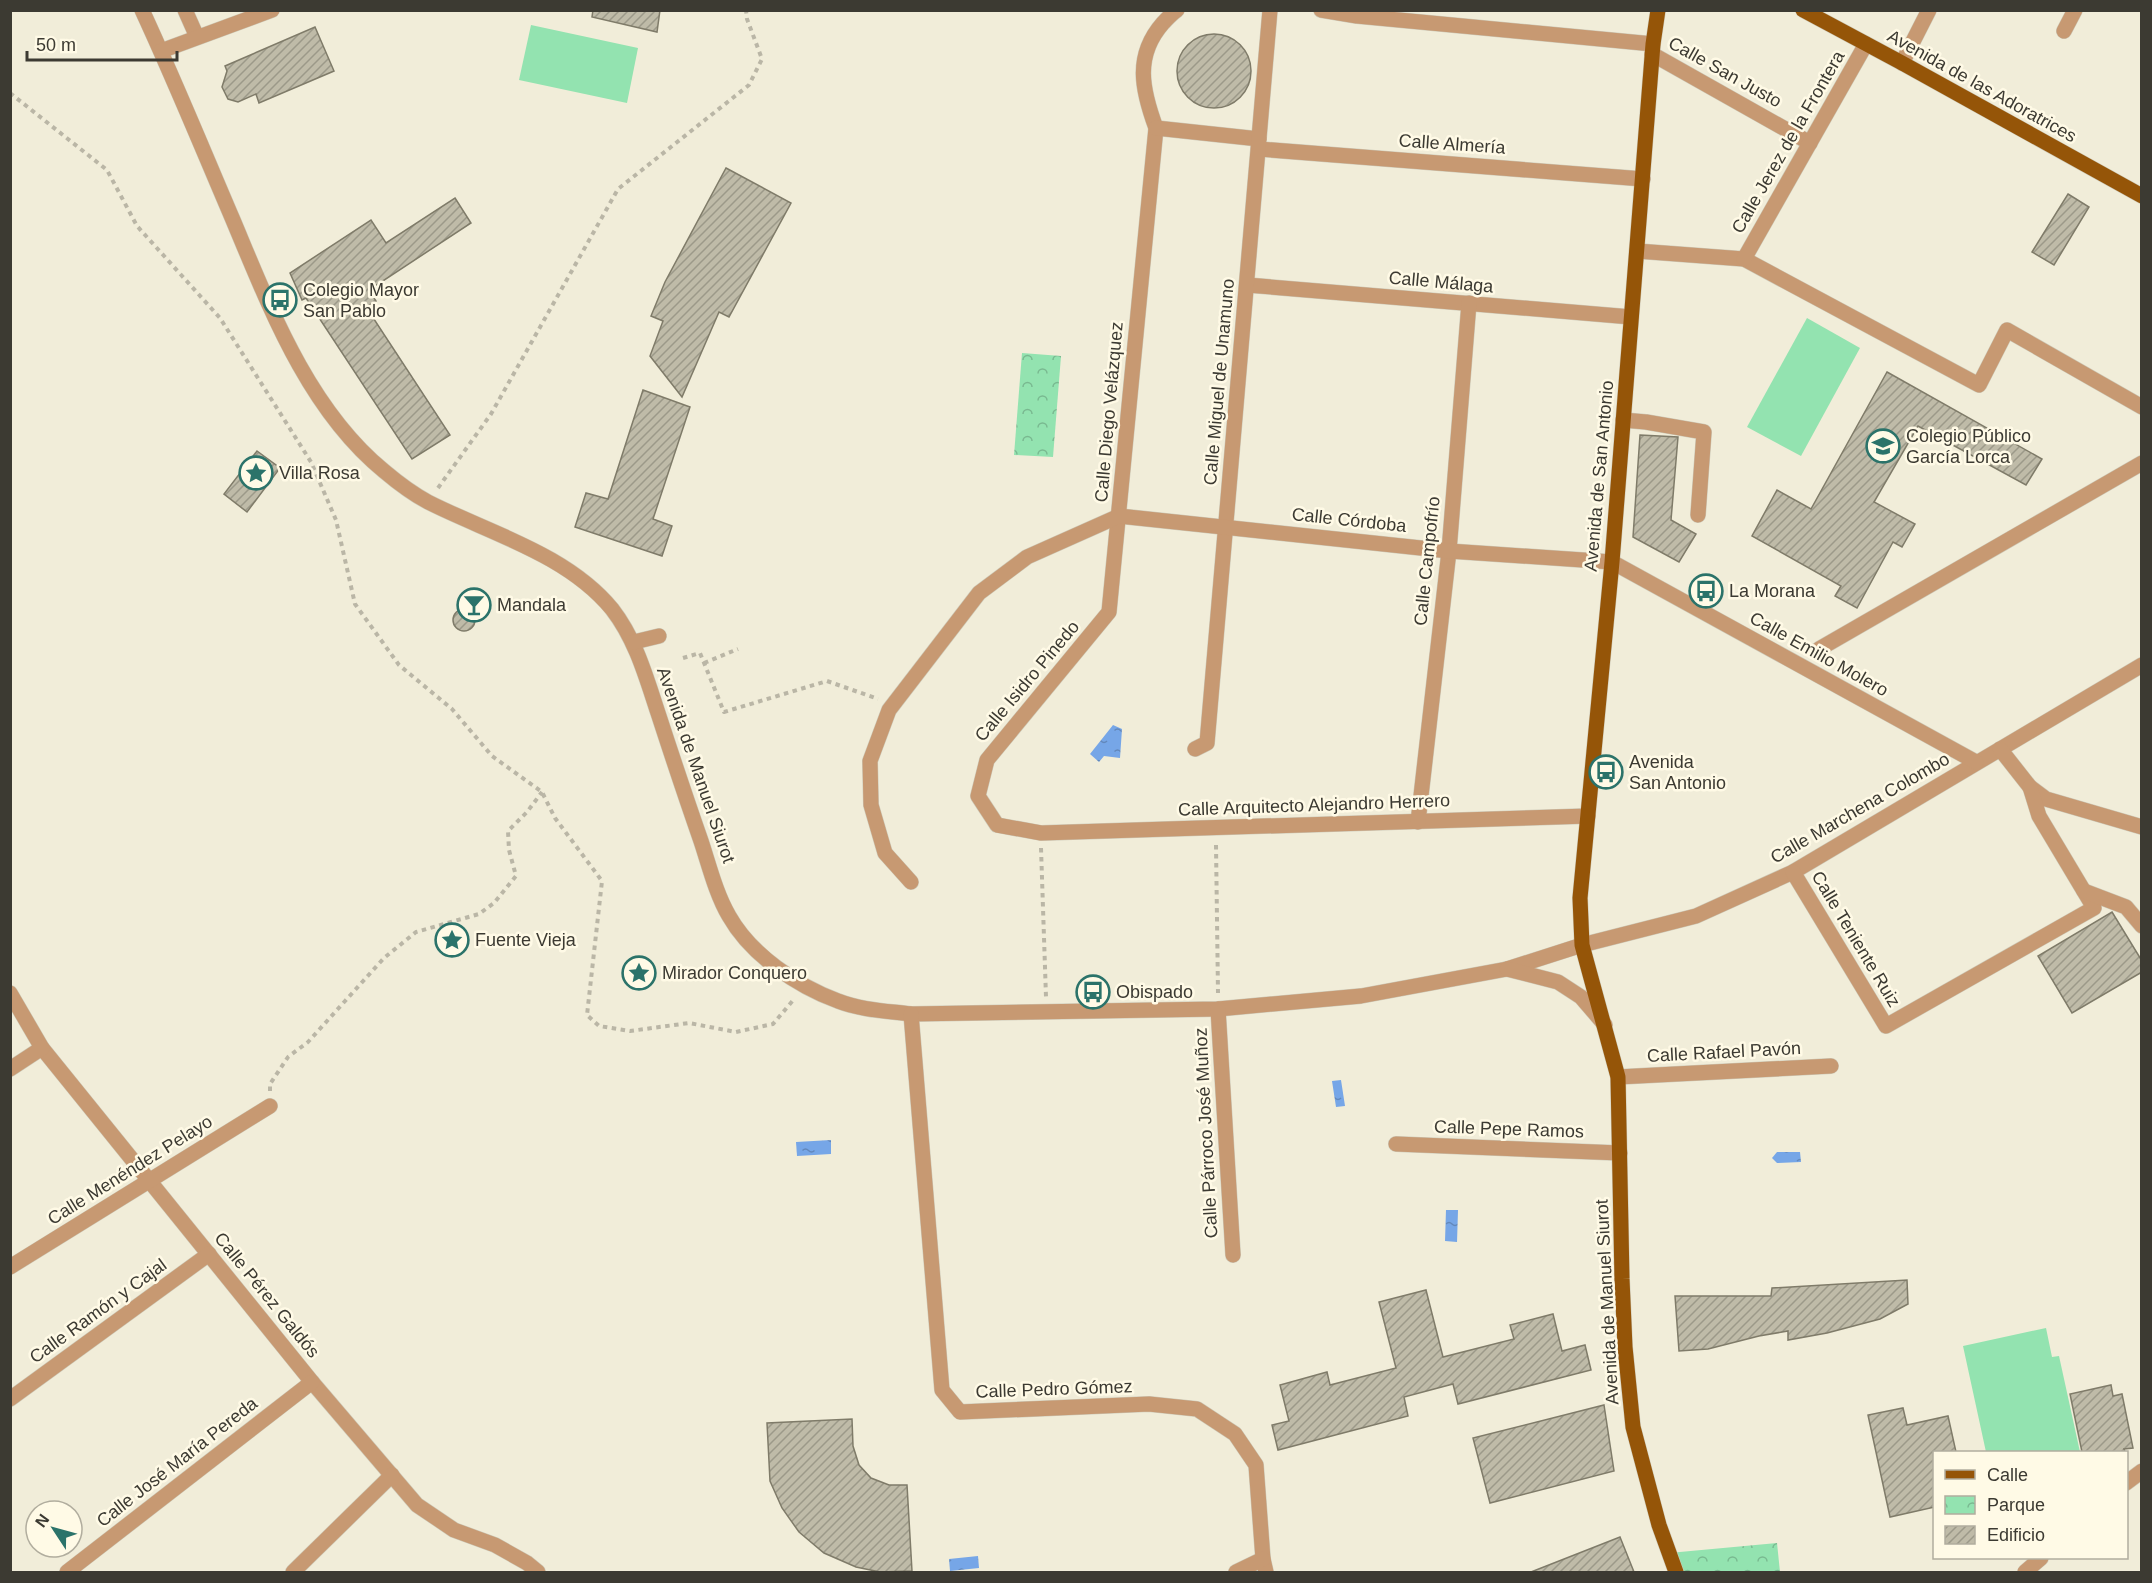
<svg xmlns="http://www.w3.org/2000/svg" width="2152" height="1583" font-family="Arial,sans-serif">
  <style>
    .grass { fill: #93e3b0 }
    .park { fill: url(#park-crowns) }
    .water { fill: url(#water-ripples) }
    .building { fill: url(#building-hatch); stroke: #7f7b69; stroke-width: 1.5 }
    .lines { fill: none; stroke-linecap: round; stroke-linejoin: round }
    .minor-casing { stroke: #cdc9b8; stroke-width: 16 }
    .major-casing { stroke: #cdc9b8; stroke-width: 16 }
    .path { stroke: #bab6a6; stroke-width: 4; stroke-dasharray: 4.5 4.5; stroke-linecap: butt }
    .minor { stroke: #c79972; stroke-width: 15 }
    .major { stroke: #955508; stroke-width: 15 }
    .labels { text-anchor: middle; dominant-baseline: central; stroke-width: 5; stroke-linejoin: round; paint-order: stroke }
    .street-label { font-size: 18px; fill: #3c3a32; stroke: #fffae6 }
    .poi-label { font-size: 18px; fill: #3c3a32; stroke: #fffae6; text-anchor: start }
  </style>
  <defs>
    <pattern id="park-crowns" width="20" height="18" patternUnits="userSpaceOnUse" patternTransform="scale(1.5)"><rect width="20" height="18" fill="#93e3b0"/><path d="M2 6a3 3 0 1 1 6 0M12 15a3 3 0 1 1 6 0" fill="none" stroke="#79b990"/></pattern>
    <pattern id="water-ripples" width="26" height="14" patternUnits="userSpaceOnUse" patternTransform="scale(1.5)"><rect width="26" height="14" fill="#76a6e7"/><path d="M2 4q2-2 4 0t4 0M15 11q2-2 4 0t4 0" fill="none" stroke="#6288bc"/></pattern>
    <pattern id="building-hatch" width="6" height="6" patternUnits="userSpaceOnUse" patternTransform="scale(1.5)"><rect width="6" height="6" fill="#bfbba8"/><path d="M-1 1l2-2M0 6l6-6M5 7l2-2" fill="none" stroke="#9c9989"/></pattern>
  </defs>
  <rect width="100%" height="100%" fill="#f1edd9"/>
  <!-- grass -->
  <g class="grass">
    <polygon points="531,25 638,48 627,103 519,80"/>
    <polygon points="1807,318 1860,348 1801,456 1747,427"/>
    <polygon points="2046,1328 2052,1357 2059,1356 2080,1452 1986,1452 1963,1346"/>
  </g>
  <!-- park -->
  <g class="park">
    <polygon points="1022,353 1061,356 1053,457 1014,455"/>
    <polygon points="1777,1543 1780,1572 1676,1572 1669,1553"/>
  </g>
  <!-- water -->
  <g class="water">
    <polygon points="1113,725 1122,729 1120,758 1104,756 1099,762 1090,754"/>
    <polygon points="1341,1080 1345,1106 1336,1107 1332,1081"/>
    <polygon points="831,1140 831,1154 797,1156 796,1142"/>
    <polygon points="1777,1152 1800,1152 1801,1162 1777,1163 1772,1158"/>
    <polygon points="1446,1210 1458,1210 1457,1242 1445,1241"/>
    <polygon points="978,1556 979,1568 950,1571 949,1559"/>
  </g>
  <!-- building -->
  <g class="building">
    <polygon points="593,10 660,10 657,32 592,17"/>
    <polygon points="315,27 334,71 259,103 256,94 238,102 228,99 222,87 227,71 225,66"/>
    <circle cx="1214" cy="71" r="37"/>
    <polygon points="726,168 791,203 729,317 719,312 682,397 650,356 663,321 651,316 665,282"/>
    <polygon points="2068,194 2089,207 2054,265 2032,252"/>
    <polygon points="455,198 471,223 369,290 376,301 366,307 450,435 412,459 306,298 302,300 290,273 371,220 386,243"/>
    <polygon points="1887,372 2042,459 2026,485 1918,426 1874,502 1915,524 1902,547 1893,542 1857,608 1835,596 1841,586 1752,536 1777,490 1811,509"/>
    <polygon points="643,390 690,407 653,519 672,526 662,556 575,527 586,493 608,499"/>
    <polygon points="1640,435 1678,437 1671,520 1696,534 1679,562 1633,537"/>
    <polygon points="257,451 280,468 247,512 224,494"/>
    <circle cx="464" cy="620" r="11"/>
    <polygon points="2112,912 2142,961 2142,972 2072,1013 2038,956"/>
    <polygon points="1907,1280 1908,1304 1880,1319 1827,1333 1788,1340 1788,1331 1759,1336 1708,1349 1679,1351 1675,1296 1771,1296 1772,1288"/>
    <polygon points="1426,1290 1443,1357 1514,1339 1510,1325 1553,1314 1562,1351 1585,1345 1591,1370 1458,1404 1453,1384 1404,1397 1408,1416 1278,1450 1272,1425 1289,1421 1280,1385 1327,1372 1330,1385 1396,1368 1379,1302"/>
    <polygon points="2111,1385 2113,1396 2122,1394 2133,1448 2124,1449 2125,1452 2082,1452 2070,1394"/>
    <polygon points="1604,1405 1614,1471 1490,1503 1473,1438"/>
    <polygon points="1903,1408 1907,1425 1948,1416 1956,1452 1935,1452 1935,1507 1890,1517 1868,1415"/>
    <polygon points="852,1419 853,1446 859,1465 871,1478 889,1485 907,1485 912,1571 880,1572 856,1567 824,1553 799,1532 782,1508 770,1481 767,1423"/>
    <polygon points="1620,1537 1634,1572 1531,1572"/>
  </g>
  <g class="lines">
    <defs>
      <g id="minor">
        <path d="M 142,10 C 174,79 203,150 233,220 C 270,308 308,409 384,471 C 397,482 413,494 428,502 C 489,533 567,554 612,609 C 636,640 646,677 658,713 C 672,756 686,798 701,841 C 709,865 716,894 729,916 C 751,955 797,986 838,1001 C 861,1010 887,1011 911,1014 L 1218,1009 L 1361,996 L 1507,969 L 1582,945 L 1696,916 L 1793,872 L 2142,665"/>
        <polyline points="185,10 197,37"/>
        <path d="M 1177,10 C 1171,14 1167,19 1163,23 C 1134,56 1142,90 1156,128 L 1109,612 L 987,760 L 978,796 L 997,825 L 1041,833 L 1588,816"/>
        <polyline points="1321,10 1357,16 1653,44"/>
        <polyline points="2064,31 2075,10"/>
        <polyline points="161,51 272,10"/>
        <polyline points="1652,54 1810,143"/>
        <polyline points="1902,63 1929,10"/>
        <polyline points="1156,128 1259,139"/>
        <polyline points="1259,149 1643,179"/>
        <polyline points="1637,251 1744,259 1979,385 2007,330 2142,407"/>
        <polyline points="1744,259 1866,44"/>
        <polyline points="1247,285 1631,317"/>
        <polyline points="1623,420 1646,422 1704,432 1698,515"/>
        <polyline points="634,642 659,636"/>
        <polyline points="1819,649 2142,463"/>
        <polyline points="1195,749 1207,743 1270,10"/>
        <polyline points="2000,749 2030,787 2046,799 2142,827"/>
        <polyline points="1418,822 1449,551 1469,303"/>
        <polyline points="1793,872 1886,1026 2094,908 2039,816 2030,787"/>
        <polyline points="911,882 885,853 871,805 870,761 889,710 979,593 1027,557 1119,516 1449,551 1612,562 1976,762"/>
        <polyline points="2084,891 2126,907 2142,926"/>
        <polyline points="1507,969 1558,982 1581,997 1605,1025"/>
        <polyline points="10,993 42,1048 312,1382 417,1505 454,1530 495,1545 527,1563 538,1572"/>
        <polyline points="1218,1009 1233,1255"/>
        <polyline points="911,1014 942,1390 960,1412 1149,1404 1197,1409 1235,1434 1256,1465 1263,1559 1266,1572"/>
        <polyline points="10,1069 42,1048"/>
        <polyline points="1618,1077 1831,1066"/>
        <polyline points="1396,1144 1620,1153"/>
        <polyline points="10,1267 270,1106"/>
        <polyline points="10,1399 209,1254"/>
        <polyline points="2126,1483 2142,1471"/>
        <polyline points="67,1572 312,1382"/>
        <polyline points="293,1572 392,1475"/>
        <polyline points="1236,1572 1263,1559"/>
        <polyline points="2025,1572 2041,1558"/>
      </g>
      <g id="major">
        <polyline points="1658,10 1653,44 1612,562 1580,898 1582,945 1618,1077 1622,1279 1625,1347 1633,1427 1659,1525 1676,1572"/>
        <polyline points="1803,10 1902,63 2142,196"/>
      </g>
    </defs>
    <!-- minor casing -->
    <use href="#minor" class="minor-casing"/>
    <!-- major casing -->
    <use href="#major" class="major-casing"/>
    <!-- path -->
    <g class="path">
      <polyline points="10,93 107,170 137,226 220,318 311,462 336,520 355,604 399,665 452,709 492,756 542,792 555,818 602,881 587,1015 599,1026 630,1031 689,1023 736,1032 773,1024 795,998"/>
      <polyline points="438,488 491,414 618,189 749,85 762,59 747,19 746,10"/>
      <polyline points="683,658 700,653 724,712 827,681 878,699"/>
      <polyline points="704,663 738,649"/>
      <polyline points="1216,845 1218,993"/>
      <polyline points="1041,848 1046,997"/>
      <polyline points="270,1091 270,1084 288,1057 308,1042 384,958 416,932 479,914 494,903 516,876 509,850 508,831 527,812 542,792"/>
    </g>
    <!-- minor -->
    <use href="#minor" class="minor"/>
    <!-- major -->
    <use href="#major" class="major"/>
  </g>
  <!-- icons -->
  <defs>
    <symbol id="bus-ring" viewBox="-11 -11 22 22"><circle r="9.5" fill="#fffae6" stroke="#2b736a" stroke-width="1.5"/><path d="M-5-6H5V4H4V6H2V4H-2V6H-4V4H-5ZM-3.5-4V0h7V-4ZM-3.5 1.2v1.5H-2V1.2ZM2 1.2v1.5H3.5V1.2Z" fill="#2b736a"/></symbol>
    <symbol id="school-ring" viewBox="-11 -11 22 22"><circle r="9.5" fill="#fffae6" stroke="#2b736a" stroke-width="1.5"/><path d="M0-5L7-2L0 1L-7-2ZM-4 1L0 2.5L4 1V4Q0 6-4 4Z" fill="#2b736a"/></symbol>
    <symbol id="sight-ring" viewBox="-11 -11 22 22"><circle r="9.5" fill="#fffae6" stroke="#2b736a" stroke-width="1.5"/><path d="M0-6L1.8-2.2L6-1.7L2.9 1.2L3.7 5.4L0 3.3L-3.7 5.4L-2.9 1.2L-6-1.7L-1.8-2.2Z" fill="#2b736a"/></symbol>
    <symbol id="bar-ring" viewBox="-11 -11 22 22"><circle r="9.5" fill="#fffae6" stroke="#2b736a" stroke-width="1.5"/><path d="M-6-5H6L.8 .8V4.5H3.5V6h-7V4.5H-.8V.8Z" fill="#2b736a"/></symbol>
  </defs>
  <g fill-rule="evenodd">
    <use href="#bus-ring" x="261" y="281" width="38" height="38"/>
    <use href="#school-ring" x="1864" y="427" width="38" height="38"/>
    <use href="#sight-ring" x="237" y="454" width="38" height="38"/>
    <use href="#bus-ring" x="1687" y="572" width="38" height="38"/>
    <use href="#bar-ring" x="455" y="586" width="38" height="38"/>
    <use href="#bus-ring" x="1587" y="753" width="38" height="38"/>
    <use href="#sight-ring" x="433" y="921" width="38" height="38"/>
    <use href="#sight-ring" x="620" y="954" width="38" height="38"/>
    <use href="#bus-ring" x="1074" y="973" width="38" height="38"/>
  </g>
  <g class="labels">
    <!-- street labels -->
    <g class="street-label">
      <text transform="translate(1725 72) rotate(29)">Calle San Justo</text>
      <text transform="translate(1982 86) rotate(29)">Avenida de las Adoratrices</text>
      <text transform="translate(1788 142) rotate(-60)">Calle Jerez de la Frontera</text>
      <text transform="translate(1452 144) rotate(4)">Calle Almería</text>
      <text transform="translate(1441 282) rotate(5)">Calle Málaga</text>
      <text transform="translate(1219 382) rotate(-85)">Calle Miguel de Unamuno</text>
      <text transform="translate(1109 412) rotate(-85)">Calle Diego Velázquez</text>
      <text transform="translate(1599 476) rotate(-85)">Avenida de San Antonio</text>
      <text transform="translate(1349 520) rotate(6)">Calle Córdoba</text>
      <text transform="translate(1427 561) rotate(-84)">Calle Campofrío</text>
      <text transform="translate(1819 654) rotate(29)">Calle Emilio Molero</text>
      <text transform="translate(1027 681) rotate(-50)">Calle Isidro Pinedo</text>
      <text transform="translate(696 765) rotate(71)">Avenida de Manuel Siurot</text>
      <text transform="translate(1314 805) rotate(-2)">Calle Arquitecto Alejandro Herrero</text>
      <text transform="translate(1860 808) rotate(-30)">Calle Marchena Colombo</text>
      <text transform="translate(1856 939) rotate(59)">Calle Teniente Ruiz</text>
      <text transform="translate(1724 1052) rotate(-3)">Calle Rafael Pavón</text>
      <text transform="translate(1509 1129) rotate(2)">Calle Pepe Ramos</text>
      <text transform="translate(1206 1133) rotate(-93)">Calle Párroco José Muñoz</text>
      <text transform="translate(130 1170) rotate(-32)">Calle Menéndez Pelayo</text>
      <text transform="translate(267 1295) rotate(51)">Calle Pérez Galdós</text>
      <text transform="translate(1607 1302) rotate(-93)">Avenida de Manuel Siurot</text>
      <text transform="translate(98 1311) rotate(-36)">Calle Ramón y Cajal</text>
      <text transform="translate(1054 1389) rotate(-2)">Calle Pedro Gómez</text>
      <text transform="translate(177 1462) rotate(-38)">Calle José María Pereda</text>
    </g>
    <!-- poi labels -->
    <g class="poi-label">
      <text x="303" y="290">Colegio Mayor<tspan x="303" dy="21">San Pablo</tspan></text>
      <text x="1906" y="436">Colegio Público<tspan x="1906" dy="21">García Lorca</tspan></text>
      <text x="279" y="473">Villa Rosa</text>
      <text x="1729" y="591">La Morana</text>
      <text x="497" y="605">Mandala</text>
      <text x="1629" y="762">Avenida<tspan x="1629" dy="21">San Antonio</tspan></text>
      <text x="475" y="940">Fuente Vieja</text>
      <text x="662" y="973">Mirador Conquero</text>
      <text x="1116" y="992">Obispado</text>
    </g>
  </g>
  <!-- border -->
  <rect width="2152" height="1583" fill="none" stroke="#3c3a32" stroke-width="24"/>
  <!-- legend -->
  <rect x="1933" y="1451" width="195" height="108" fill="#fffae6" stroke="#b1ad9e" stroke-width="1.5"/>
  <rect x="1945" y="1470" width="30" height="9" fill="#955508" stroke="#b1ad9e" stroke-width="1.5"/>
  <text x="1987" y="1481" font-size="18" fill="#3c3a32">Calle</text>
  <rect x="1945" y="1496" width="30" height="18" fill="url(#park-crowns)" stroke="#b1ad9e" stroke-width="1.5"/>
  <text x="1987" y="1511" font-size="18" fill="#3c3a32">Parque</text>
  <rect x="1945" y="1526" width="30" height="18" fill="url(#building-hatch)" stroke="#b1ad9e" stroke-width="1.5"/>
  <text x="1987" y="1541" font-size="18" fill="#3c3a32">Edificio</text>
  <!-- north arrow -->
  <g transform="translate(54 1529) rotate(306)"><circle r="28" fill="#fffae6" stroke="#b1ad9e" stroke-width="1.5"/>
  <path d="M0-4.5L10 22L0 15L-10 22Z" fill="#2b736a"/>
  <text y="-9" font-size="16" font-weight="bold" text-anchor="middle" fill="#3c3a32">N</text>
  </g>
  <!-- scale -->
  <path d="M27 51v9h150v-9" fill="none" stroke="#3c3a32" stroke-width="3"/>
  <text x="36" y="51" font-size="18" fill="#3c3a32" stroke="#fffae6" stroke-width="4.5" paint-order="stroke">50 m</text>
</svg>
